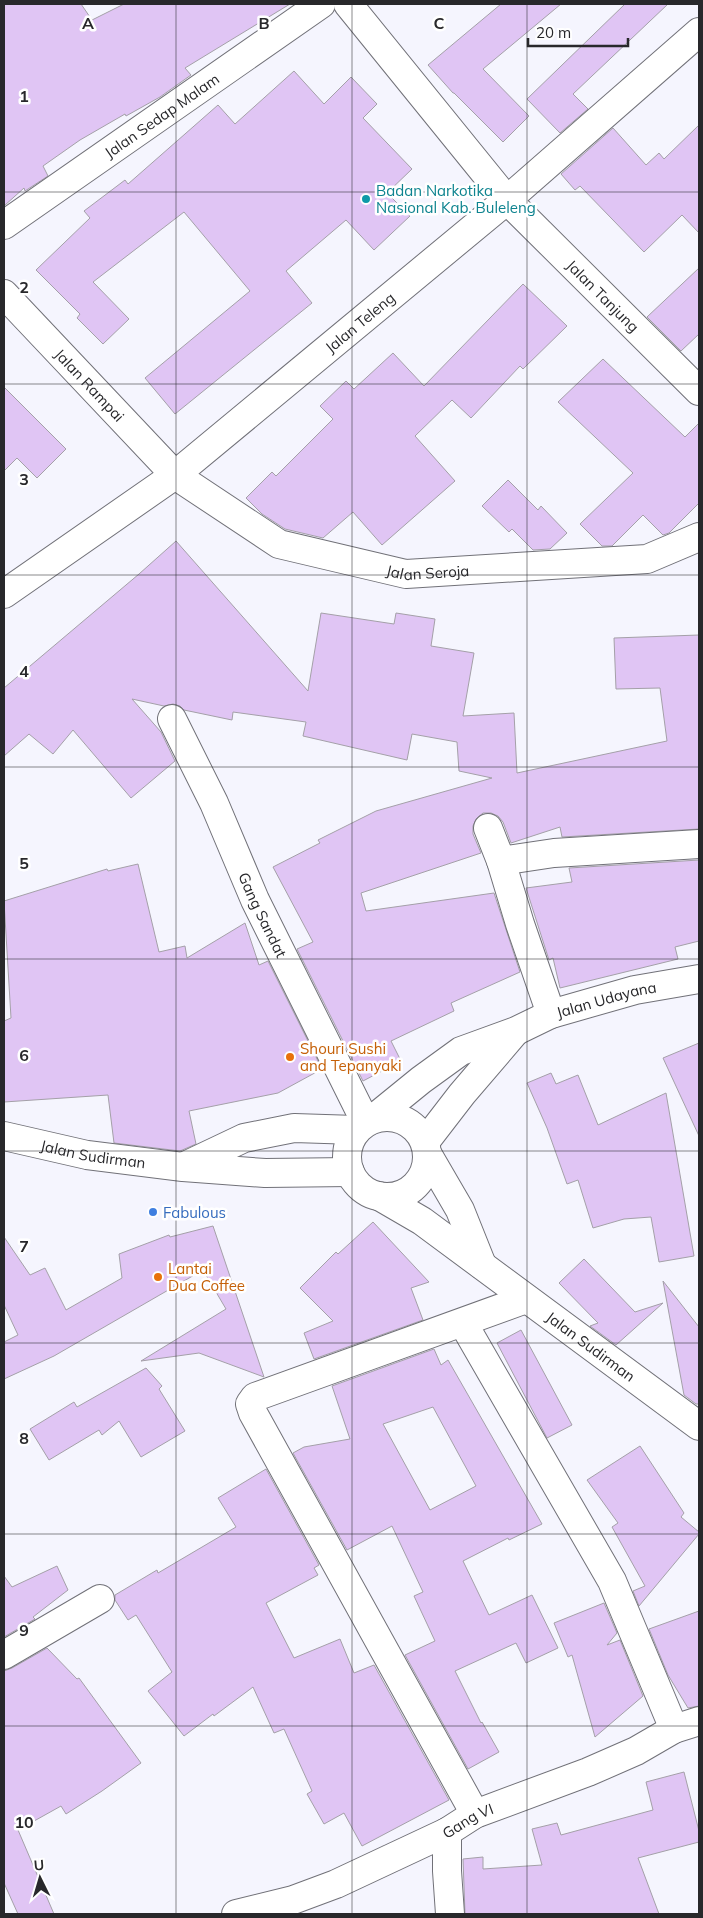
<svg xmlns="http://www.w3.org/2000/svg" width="703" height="1918" font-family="Mulish,sans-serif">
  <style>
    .building { fill: #e0c5f4; stroke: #a4a0a8; fill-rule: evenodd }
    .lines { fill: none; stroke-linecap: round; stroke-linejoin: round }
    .minor-casing { stroke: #717178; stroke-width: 30 }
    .major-casing { stroke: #717178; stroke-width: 30 }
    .minor { stroke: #fff; stroke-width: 28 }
    .major { stroke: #fff; stroke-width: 28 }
    .grid { fill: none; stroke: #28282b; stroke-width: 1; stroke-opacity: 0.55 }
    .culture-dot { fill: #0f9aa8; stroke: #fff; stroke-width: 2 }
    .food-dot { fill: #e8710a; stroke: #fff; stroke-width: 2 }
    .shop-dot { fill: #3f7fe0; stroke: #fff; stroke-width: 2 }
    .labels { text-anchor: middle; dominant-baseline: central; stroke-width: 5; stroke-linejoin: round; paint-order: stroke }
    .street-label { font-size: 15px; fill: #28282b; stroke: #fff }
    .culture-label { font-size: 15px; fill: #0d838f; stroke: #fff; text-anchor: start }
    .food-label { font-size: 15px; fill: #c56008; stroke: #fff; text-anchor: start }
    .shop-label { font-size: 15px; fill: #366cbe; stroke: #fff; text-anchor: start }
    .grid-label { font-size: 16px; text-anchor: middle; font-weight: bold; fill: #28282b; stroke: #fff; stroke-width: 5; stroke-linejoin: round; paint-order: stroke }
  </style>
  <rect width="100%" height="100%" fill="#f5f5fe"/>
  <!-- building -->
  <g class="building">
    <polygon points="4,4 81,4 92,20 124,4 290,4 185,68 191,75 160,97 126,116 125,114 80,140 43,166 48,176 25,191 24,188 4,206"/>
    <polygon points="501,4 561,4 483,69 529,116 503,142 454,93 453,93 428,65"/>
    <polygon points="625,4 668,4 573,94 588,109 560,133 527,99"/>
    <polygon points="294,71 324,104 351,77 377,104 363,118 412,169 387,193 410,216 374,250 346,220 286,271 312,303 175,414 145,378 250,291 184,212 93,282 129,319 103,344 77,318 80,314 36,270 90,218 84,211 125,180 128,184 218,105 235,124"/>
    <polygon points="699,125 699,233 682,215 644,252 580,186 575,190 561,174 613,128 646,165 659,153 664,159"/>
    <polygon points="699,268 699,334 681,351 647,317"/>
    <polygon points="523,284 567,326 523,369 520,366 471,418 452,400 415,436 455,481 382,545 353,512 323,538 285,529 262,514 246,498 272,472 276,476 333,419 320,406 346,381 354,389 393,353 424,386"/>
    <polygon points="603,359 685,437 699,423 699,503 669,533 663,535 643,515 612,546 602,546 580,524 633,473 558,402"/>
    <polygon points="4,387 66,449 37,478 17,458 4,471"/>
    <polygon points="508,480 538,510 541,506 567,533 550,549 533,550 512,529 509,532 482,506"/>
    <polygon points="176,541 308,691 321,613 394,624 396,613 435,619 431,646 474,653 463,716 514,713 517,773 667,741 660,688 616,689 614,638 699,635 699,829 562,837 560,827 511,843 503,822 498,816 491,813 483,813 476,819 473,826 473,834 481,853 361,893 366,911 494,893 520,972 451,1003 454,1011 391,1041 401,1061 363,1081 297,949 313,942 273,867 320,843 318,840 376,811 492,778 459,771 457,742 412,734 407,760 303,736 306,722 233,712 232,720 184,710 180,706 173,704 164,706 132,699 161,732 175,761 131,798 73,730 53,754 29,734 4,756 4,688 139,574"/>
    <polygon points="699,860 699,941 675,947 678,959 560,988 553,958 549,960 526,888 572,882 569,868"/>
    <polygon points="138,864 159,952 185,946 187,958 245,923 259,965 268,961 322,1069 278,1093 189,1111 196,1144 180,1151 114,1143 108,1095 4,1102 4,1021 11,1018 4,901 107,869 108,871"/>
    <polygon points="699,1043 699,1136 663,1058"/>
    <polygon points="551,1073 556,1084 578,1075 598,1125 666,1093 694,1256 659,1262 651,1217 624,1219 593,1228 578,1180 567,1184 547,1128 527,1083"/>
    <polygon points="373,1222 429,1282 411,1288 423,1320 314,1359 304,1333 333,1321 300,1288 336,1252 338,1254"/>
    <polygon points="213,1226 264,1377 199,1353 141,1361 226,1309 203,1270 54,1356 4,1379 4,1342 18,1335 4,1305 4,1237 30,1275 45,1268 66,1310 122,1278 119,1254 169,1235 170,1237"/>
    <polygon points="584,1259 635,1312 663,1303 616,1345 590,1326 598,1323 559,1283"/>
    <polygon points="663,1281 699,1327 699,1404 696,1404 684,1395"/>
    <polygon points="521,1330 572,1425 547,1438 497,1343"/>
    <path d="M 434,1349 L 441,1365 L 448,1360 L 542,1524 L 509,1540 L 508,1538 L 463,1561 L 489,1615 L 532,1595 L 558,1648 L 526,1663 L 516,1643 L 455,1671 L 481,1723 L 482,1722 L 499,1752 L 468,1769 L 405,1655 L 435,1641 L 414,1596 L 423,1592 L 392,1526 L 347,1550 L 293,1453 L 304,1447 L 350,1439 L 332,1386 ZM 433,1407 L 476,1486 L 430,1510 L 383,1424 Z"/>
    <polygon points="146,1368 162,1386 159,1389 185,1431 141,1457 119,1421 102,1435 99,1430 49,1460 30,1429 74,1402 77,1407"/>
    <polygon points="640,1446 684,1513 681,1517 699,1532 699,1534 639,1606 633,1591 645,1586 612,1527 618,1523 587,1480"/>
    <polygon points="266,1469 319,1565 314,1568 318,1575 266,1603 294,1658 340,1639 354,1673 374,1665 449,1800 362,1846 344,1813 324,1824 307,1794 312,1791 284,1729 274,1733 253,1687 214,1716 213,1714 184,1736 148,1691 172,1672 136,1615 128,1620 115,1600 115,1595 157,1570 158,1573 236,1527 218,1498"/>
    <polygon points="57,1566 68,1590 33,1617 35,1619 4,1637 4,1576 12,1587"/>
    <polygon points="604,1603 617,1633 607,1645 620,1640 643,1696 595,1737 572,1655 568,1657 554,1623"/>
    <polygon points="699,1611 699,1706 688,1708 668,1675 649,1629"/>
    <polygon points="47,1648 77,1679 79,1678 141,1763 102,1791 66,1814 61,1806 18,1830 54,1914 18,1914 4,1883 4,1671 12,1668"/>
    <polygon points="684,1772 699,1831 699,1842 638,1858 659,1914 465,1914 463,1859 483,1857 483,1869 542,1865 532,1829 557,1823 561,1835 653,1810 646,1782"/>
  </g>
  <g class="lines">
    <defs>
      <g id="minor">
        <path id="s1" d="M 348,4 L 507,200 L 699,391"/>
        <path id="s2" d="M 4,225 L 321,4"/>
        <path id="s3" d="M 4,294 L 175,475 L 279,544 L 406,574 L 647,559 L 699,537"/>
        <path id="s4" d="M 4,594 L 175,475 L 507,200 L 699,32"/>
        <path id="s5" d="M 172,719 L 214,803 L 255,900 L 359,1109 L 368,1121"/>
        <polyline points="488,828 501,861 520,924 551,1014"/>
        <polyline points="501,861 554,853 699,844"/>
        <path id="s6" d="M 373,1119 L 421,1080 L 461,1051 L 516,1031 L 551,1014 L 635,990 L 699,979"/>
        <polyline points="425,1142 462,1094 515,1032"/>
        <polyline points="463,1323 612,1581 674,1729"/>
        <polyline points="4,1655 100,1599"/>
        <polyline points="475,1814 253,1413 250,1404 255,1397 526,1299"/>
        <polyline points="447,1832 447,1871 450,1914"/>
        <path id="s7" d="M 236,1914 L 293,1900 L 336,1884 L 447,1832 L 475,1814 L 588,1772 L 636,1751 L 674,1729 L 699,1721"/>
      </g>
      <g id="major">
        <circle cx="387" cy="1157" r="40"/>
        <path id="s8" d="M 4,1136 L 87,1155 L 183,1167 L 265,1173 L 350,1172"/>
        <polyline points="428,1155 460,1210 482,1265"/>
        <polyline points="185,1166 244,1138 294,1128 356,1130"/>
        <path id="s9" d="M 379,1196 L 422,1221 L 699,1426"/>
      </g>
    </defs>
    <!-- minor casing -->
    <use href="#minor" class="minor-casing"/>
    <!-- major casing -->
    <use href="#major" class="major-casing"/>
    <!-- minor -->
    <use href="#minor" class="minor"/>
    <!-- major -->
    <use href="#major" class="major"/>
  </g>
  <!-- grid -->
  <path class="grid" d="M 176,4 L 176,1914M 352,4 L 352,1914M 527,4 L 527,1914M 4,192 L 699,192M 4,384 L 699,384M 4,575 L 699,575M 4,767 L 699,767M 4,959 L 699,959M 4,1151 L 699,1151M 4,1343 L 699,1343M 4,1534 L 699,1534M 4,1726 L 699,1726"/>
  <!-- markers -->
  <circle class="culture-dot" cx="366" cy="199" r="5"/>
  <g class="food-dot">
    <circle cx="290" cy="1057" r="5"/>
    <circle cx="158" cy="1277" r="5"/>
  </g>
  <circle class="shop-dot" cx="153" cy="1212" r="5"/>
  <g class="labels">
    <!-- street labels -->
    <g class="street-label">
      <text stroke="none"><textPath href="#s2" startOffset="192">Jalan Sedap Malam</textPath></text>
      <text stroke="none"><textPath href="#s1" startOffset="388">Jalan Tanjung</textPath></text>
      <text stroke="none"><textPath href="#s4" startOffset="448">Jalan Teleng</textPath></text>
      <text stroke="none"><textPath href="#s3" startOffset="125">Jalan Rampai</textPath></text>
      <text stroke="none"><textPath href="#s3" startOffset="526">Jalan Seroja</textPath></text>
      <text stroke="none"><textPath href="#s5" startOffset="216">Gang Sandat</textPath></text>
      <text stroke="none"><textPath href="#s6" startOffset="266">Jalan Udayana</textPath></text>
      <text stroke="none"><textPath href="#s8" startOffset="91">Jalan Sudirman</textPath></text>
      <text stroke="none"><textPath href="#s9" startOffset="260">Jalan Sudirman</textPath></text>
      <text stroke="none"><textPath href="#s7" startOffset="251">Gang VI</textPath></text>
    </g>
    <!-- culture labels -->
    <g class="culture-label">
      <text x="376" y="190">Badan Narkotika<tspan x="376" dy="17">Nasional Kab. Buleleng</tspan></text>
    </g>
    <!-- food labels -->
    <g class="food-label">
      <text x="300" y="1048">Shouri Sushi<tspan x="300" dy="17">and Tepanyaki</tspan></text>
      <text x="168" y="1268">Lantai<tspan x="168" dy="17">Dua Coffee</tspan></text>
    </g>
    <!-- shop labels -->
    <g class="shop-label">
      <text x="163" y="1212">Fabulous</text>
    </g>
  </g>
  <g class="grid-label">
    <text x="88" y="29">A</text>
    <text x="264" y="29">B</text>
    <text x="439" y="29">C</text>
    <text x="24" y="102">1</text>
    <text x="24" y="293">2</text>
    <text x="24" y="485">3</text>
    <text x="24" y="677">4</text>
    <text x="24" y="869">5</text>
    <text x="24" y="1061">6</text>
    <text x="24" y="1252">7</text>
    <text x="24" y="1444">8</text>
    <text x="24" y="1636">9</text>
    <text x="24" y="1828">10</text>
  </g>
  <!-- border -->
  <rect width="703" height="1918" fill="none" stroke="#28282b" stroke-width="10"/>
  <!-- north arrow -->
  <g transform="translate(40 1878) rotate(355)" stroke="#ffffff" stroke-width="4" paint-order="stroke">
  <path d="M0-4L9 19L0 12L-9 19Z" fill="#28282b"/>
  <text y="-8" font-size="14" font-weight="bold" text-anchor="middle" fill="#28282b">U</text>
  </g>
  <!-- scale -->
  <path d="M528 38v8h100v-8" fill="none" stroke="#28282b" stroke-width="2.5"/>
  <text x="536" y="38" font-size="15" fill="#28282b" stroke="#ffffff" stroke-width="4" paint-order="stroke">20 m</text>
</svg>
